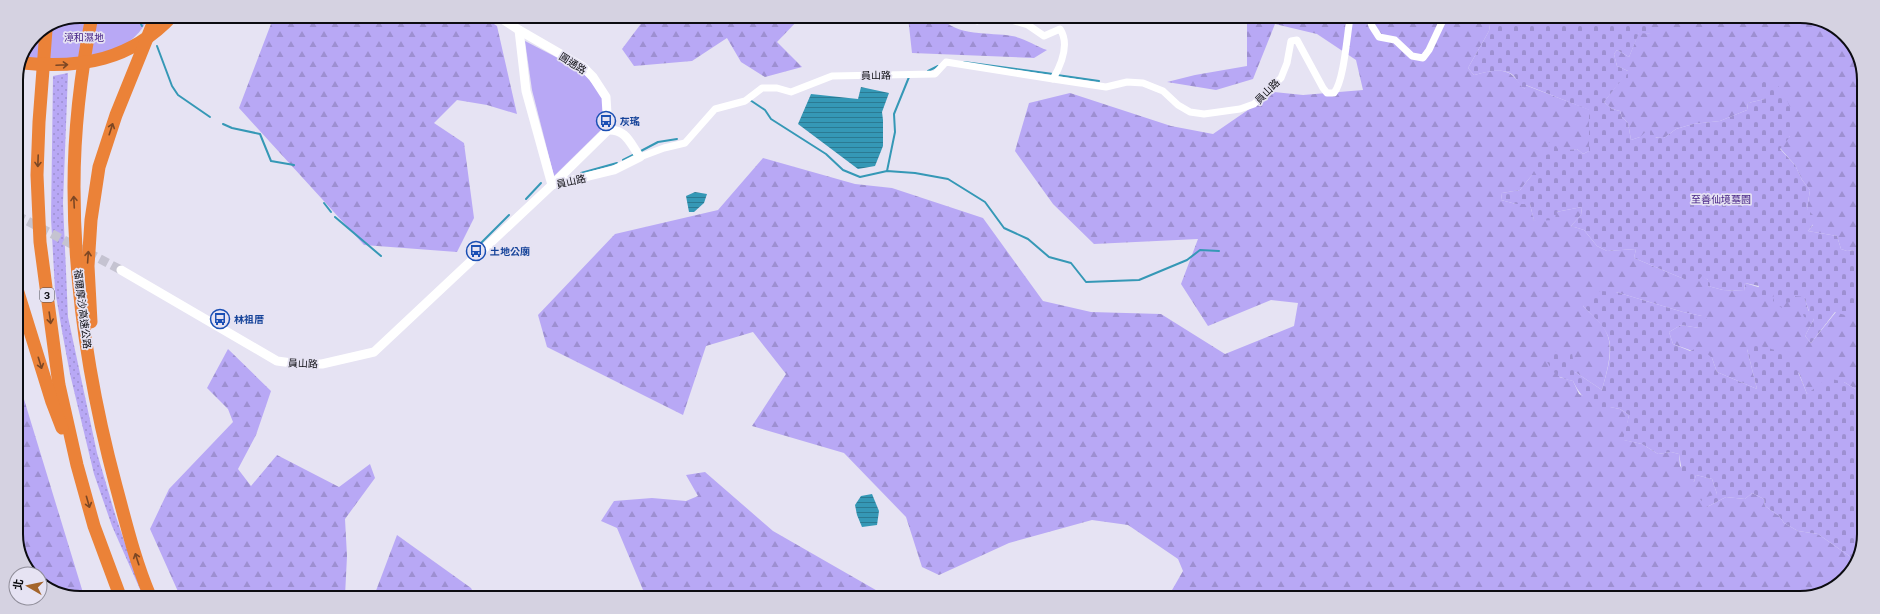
<svg xmlns="http://www.w3.org/2000/svg" width="1880" height="614" font-family="'Public Sans','Noto Sans TC',sans-serif">
  <style>
    .grass { fill: url(#grass-dots) }
    .forest { fill: url(#forest-firs) }
    .cemetery { fill: url(#cemetery-stones) }
    .green { fill: #b8a8f5 }
    .water { fill: url(#water-rules) }
    .lines { fill: none; stroke-linecap: round; stroke-linejoin: round }
    .stream { stroke: #3598b6; stroke-width: 2 }
    .tertiary-tunnel { stroke: #c5c3d1; stroke-width: 9; stroke-dasharray: 9 4.5; stroke-linecap: butt }
    .minor { stroke: #fff; stroke-width: 7 }
    .tertiary { stroke: #fff; stroke-width: 9 }
    .motorway { stroke: #eb8238; stroke-width: 13 }
    .oneway { stroke: #7c4724 }
    .labels { text-anchor: middle; dominant-baseline: central; stroke-width: 3.5; stroke-linejoin: round; paint-order: stroke }
    .shield { fill: #e6e3f3; stroke: #4d4c55; stroke-width: 1 }
    .shield-label { font-size: 9px; font-weight: bold; fill: #0c0c11 }
    .park-label { font-size: 10px; fill: #452285; stroke: #e6e3f3 }
    .street-label { font-size: 10px; fill: #0c0c11; stroke: #e6e3f3 }
    .transit-label { font-size: 10px; font-weight: bold; fill: #164399; stroke: #e6e3f3; text-anchor: start }
    .rim { fill: none; stroke: #0c0c11; stroke-width: 2 }
  </style>
  <defs>
    <pattern id="grass-dots" width="8" height="8" patternUnits="userSpaceOnUse"><rect width="8" height="8" fill="#b8a8f5"/><path d="M2 2h.1M6 6h.1" fill="none" stroke="#9d8fd1" stroke-width="1.8" stroke-linecap="round"/></pattern>
    <pattern id="forest-firs" width="22" height="20" patternUnits="userSpaceOnUse"><rect width="22" height="20" fill="#b8a8f5"/><path d="M5 1l3.5 6h-7zM16 11l3.5 6h-7z" fill="#9d8fd1"/></pattern>
    <pattern id="cemetery-stones" width="16" height="16" patternUnits="userSpaceOnUse"><rect width="16" height="16" fill="#b8a8f5"/><path d="M2 7V4a2 2 0 0 1 4 0v3zM10 15v-3a2 2 0 0 1 4 0v3z" fill="#9d8fd1"/></pattern>
    <pattern id="water-rules" width="6" height="5" patternUnits="userSpaceOnUse"><rect width="6" height="5" fill="#3598b6"/><path d="M0 2.5h6" fill="none" stroke="#2b7a93"/></pattern>
  </defs>
  <rect width="100%" height="100%" fill="#e6e3f3"/>
  <!-- grass -->
  <polygon class="grass" points="68,73 63,203 68,317 97,453 115,514 143,596 112,526 94,474 70,374 62,331 55,290 51,218 53,76"/>
  <!-- forest -->
  <g class="forest">
    <polygon points="274,16 483,17 497,26 517,114 487,105 457,100 434,123 464,143 474,218 457,252 364,245 239,108"/>
    <polygon points="646,17 801,17 777,42 802,67 765,77 741,62 727,38 692,61 634,66 622,49"/>
    <path d="M 908,17 L 941,17 C 956,37 990,32 1012,36 C 1024,38 1036,46 1047,50 L 1034,58 L 912,53 Z"/>
    <path d="M 1247,18 L 1491,18 L 1489,31 L 1468,68 L 1474,75 C 1485,72 1505,66 1514,77 C 1519,81 1519,85 1525,89 L 1525,85 L 1590,110 L 1589,151 L 1583,154 L 1577,149 L 1550,154 L 1539,175 L 1532,175 L 1520,190 L 1502,193 L 1501,200 L 1516,204 L 1530,204 L 1534,221 L 1556,212 L 1582,207 L 1581,215 L 1571,226 L 1584,230 L 1597,246 L 1607,251 L 1636,249 L 1634,258 L 1684,279 L 1702,275 L 1708,280 L 1708,286 L 1723,290 L 1744,291 L 1745,283 L 1774,292 L 1786,303 L 1795,296 L 1804,296 L 1809,312 L 1814,319 L 1805,336 L 1811,343 L 1836,312 L 1852,309 L 1859,303 L 1863,303 L 1862,393 L 1844,382 L 1807,394 L 1799,373 L 1747,349 L 1757,389 L 1717,372 L 1712,358 L 1673,344 L 1669,332 L 1681,325 L 1699,328 L 1702,316 L 1683,312 L 1616,292 L 1583,306 C 1591,314 1603,323 1607,334 C 1614,350 1606,374 1602,390 L 1575,372 L 1559,377 L 1573,381 L 1579,394 L 1610,407 L 1620,409 L 1629,415 L 1624,440 L 1642,444 L 1658,454 L 1671,452 L 1679,454 L 1680,466 L 1694,482 L 1696,475 L 1712,479 L 1717,494 L 1707,507 L 1726,497 L 1745,499 L 1752,493 L 1764,499 L 1765,506 L 1779,516 L 1784,523 L 1798,531 L 1818,534 L 1855,560 L 1839,585 L 1800,598 L 1168,597 L 1183,571 L 1178,559 L 1128,525 L 1092,520 L 1009,543 L 939,575 L 922,567 L 906,517 L 844,453 L 752,426 L 786,374 L 753,332 L 706,346 L 683,415 L 547,347 L 538,315 L 615,234 L 718,210 L 763,158 L 855,184 L 892,188 L 983,218 L 1043,301 L 1091,312 L 1161,314 L 1225,354 L 1294,326 L 1298,303 L 1271,300 L 1208,326 L 1181,284 L 1198,239 L 1094,244 L 1053,204 L 1015,151 L 1029,103 L 1070,93 L 1171,126 L 1213,134 L 1274,92 L 1303,95 L 1363,90 L 1356,60 L 1317,34 L 1275,24 L 1253,79 L 1216,90 L 1167,82 L 1195,75 L 1247,66 Z"/>
    <polygon points="1615,18 1817,18 1851,41 1864,75 1863,249 1847,251 1841,249 1837,236 1808,231 1813,225 1807,209 1810,190 1802,180 1795,165 1780,148 1790,136 1765,99 1748,103 1747,110 1720,121 1693,124 1676,129 1664,138 1640,137 1631,140 1628,123 1622,117 1620,111 1612,109 1604,102 1623,77 1628,78 1628,71 1617,66 1614,54 1617,50 1629,57 1639,32 1651,34 1633,20"/>
    <polygon points="16,314 24,340 16,357"/>
    <polygon points="228,349 271,391 256,435 238,469 251,486 277,455 339,487 370,464 375,478 345,519 347,556 345,596 180,596 150,529 169,489 233,422 228,409 207,388"/>
    <polygon points="16,373 84,596 63,596 40,581 40,574 31,574 16,539"/>
    <polygon points="705,472 773,531 888,597 646,597 617,528 601,521 614,501 652,498 686,501 698,496 686,475"/>
    <polygon points="397,535 471,588 475,596 374,596"/>
  </g>
  <!-- cemetery -->
  <g class="cemetery">
    <path d="M 1491,18 L 1584,18 L 1596,23 C 1611,12 1634,21 1651,24 L 1651,34 L 1639,33 L 1629,57 L 1617,50 L 1614,54 L 1617,66 L 1628,71 L 1628,78 L 1623,78 L 1604,102 L 1612,109 L 1620,111 L 1622,117 L 1628,123 L 1631,140 L 1640,137 L 1650,128 L 1656,138 L 1664,138 L 1676,129 L 1693,124 L 1720,121 L 1747,110 L 1748,103 L 1765,99 L 1759,86 L 1764,81 L 1774,80 C 1785,96 1799,115 1790,136 C 1788,140 1783,145 1780,149 L 1795,165 L 1802,180 L 1810,190 L 1807,209 L 1817,219 L 1808,231 L 1837,236 L 1841,249 L 1847,251 L 1863,249 L 1863,303 L 1859,303 L 1858,310 L 1852,309 L 1848,316 L 1835,312 L 1811,343 L 1805,336 L 1814,319 L 1804,317 L 1802,311 L 1809,311 L 1804,297 L 1795,296 L 1791,302 L 1786,303 L 1782,308 L 1773,301 L 1774,292 L 1770,292 L 1764,298 L 1756,294 L 1759,286 L 1745,283 L 1744,291 L 1723,290 L 1708,286 L 1708,280 L 1702,276 L 1698,281 L 1684,279 L 1634,258 L 1636,249 L 1607,251 L 1597,246 L 1584,230 L 1571,226 L 1581,215 L 1582,207 L 1556,212 L 1555,220 L 1534,221 L 1530,204 L 1516,204 L 1501,200 L 1502,193 L 1520,190 L 1532,175 L 1539,175 L 1535,157 L 1550,154 L 1548,143 L 1554,142 L 1559,151 L 1577,149 L 1583,154 L 1589,151 L 1589,110 L 1526,85 L 1525,89 C 1519,85 1518,82 1515,77 C 1506,66 1485,72 1474,75 L 1468,68 L 1489,31 Z"/>
    <path d="M 1601,291 L 1616,292 L 1683,312 L 1702,316 L 1712,322 L 1699,328 L 1681,325 L 1669,332 L 1673,344 L 1690,351 L 1700,347 L 1712,358 L 1717,372 L 1757,389 L 1747,349 L 1756,345 L 1791,354 L 1807,394 L 1828,378 L 1844,382 L 1862,393 L 1862,551 L 1855,560 L 1818,534 L 1798,531 L 1784,523 L 1779,516 L 1765,506 L 1764,499 L 1752,493 L 1745,499 L 1726,497 L 1707,507 L 1700,499 L 1717,494 L 1712,479 L 1696,475 L 1694,482 L 1683,477 L 1679,454 L 1671,452 L 1658,454 L 1642,444 L 1623,440 L 1629,415 L 1620,409 L 1610,407 L 1606,412 C 1590,403 1581,398 1573,381 C 1556,377 1553,373 1545,358 L 1556,351 L 1572,353 L 1575,372 L 1602,390 C 1606,374 1615,350 1607,334 C 1602,323 1591,314 1583,306 L 1589,296 Z"/>
  </g>
  <!-- green -->
  <g class="green">
    <path d="M 80,16 L 149,16 C 131,61 67,64 26,57 L 35,35 Z"/>
    <polygon points="525,41 581,70 600,93 611,120 554,176 532,90"/>
  </g>
  <!-- water -->
  <g class="water">
    <polygon points="861,87 889,93 882,112 883,120 883,146 875,166 858,169 798,124 811,94 858,99"/>
    <polygon points="695,192 707,194 704,203 694,212 689,212 686,196"/>
    <polygon points="872,494 879,511 877,525 862,527 857,515 855,505 861,496"/>
  </g>
  <g class="lines">
    <!-- stream -->
    <g class="stream">
      <polyline points="137,16 142,26"/>
      <polyline points="157,46 172,86 178,95 210,117"/>
      <polyline points="964,62 1053,74"/>
      <polyline points="928,71 938,66"/>
      <polyline points="1057,75 1099,81"/>
      <polyline points="750,100 765,110 771,119 826,154 843,170 860,177 887,171 915,173 948,179 985,202 1004,228 1028,239 1049,257 1071,263 1086,282 1139,280 1187,260 1200,250 1219,251"/>
      <polyline points="223,124 232,128 260,134 271,161 294,165"/>
      <polyline points="639,152 658,142 677,139"/>
      <polyline points="623,160 635,154"/>
      <polyline points="887,171 895,132 894,114 909,77"/>
      <polyline points="581,173 617,163"/>
      <polyline points="526,199 541,183"/>
      <polyline points="324,203 331,212"/>
      <polyline points="335,217 381,256"/>
      <polyline points="471,253 509,215"/>
    </g>
    <!-- tertiary-tunnel -->
    <polyline class="tertiary-tunnel" points="16,215 121,270"/>
    <!-- minor -->
    <g class="minor">
      <polyline points="963,17 977,21 988,17"/>
      <polyline points="1369,18 1372,26 1379,37 1395,40 1412,56 1423,58 1429,50 1444,18"/>
      <path d="M 1053,79 L 1106,87 L 1127,82 L 1143,83 L 1163,91 L 1178,105 L 1190,112 L 1204,114 L 1240,109 L 1254,104 L 1281,78 L 1287,63 L 1291,41 L 1297,40 L 1323,88 L 1327,93 L 1334,93 C 1344,81 1347,35 1350,18"/>
      <path d="M 640,157 L 664,148 L 685,143 L 715,109 L 745,101 L 762,88 L 777,88 L 791,92 L 832,76 L 935,74 L 946,62 L 1053,79 C 1061,65 1070,44 1060,29 L 1044,36 L 1028,25 L 1001,17"/>
    </g>
    <!-- tertiary -->
    <g class="tertiary">
      <polyline points="519,30 526,91 552,185"/>
      <path d="M 552,185 L 614,170 L 640,157 C 630,143 626,129 608,130"/>
      <polyline points="121,270 277,361 300,364 322,364 374,352 552,185 608,130 606,97 593,77 583,67 519,30 499,17"/>
    </g>
    <!-- motorway -->
    <g class="motorway">
      <path d="M 92,16 C 81,71 74,132 74,187 C 74,288 90,389 116,486 C 126,523 135,561 150,596"/>
      <polyline points="46,30 39,122 37,175 40,242 59,385 77,465 94,526 120,596"/>
      <path d="M 23,63 C 81,69 131,60 172,16"/>
      <polyline points="16,286 52,402 62,428"/>
      <polyline points="91,322 88,266 91,220 99,167 116,115 156,16"/>
    </g>
  </g>
  <!-- one-way arrows -->
  <defs><path id="oneway-shaft" d="M-6 0H5M1.5-3L5.5 0L1.5 3" fill="none" stroke-width="1.6" stroke-linecap="round" stroke-linejoin="round"/></defs>
  <g class="oneway">
    <use href="#oneway-shaft" transform="translate(62 65) rotate(-3)"/>
    <use href="#oneway-shaft" transform="translate(111 129) rotate(-72)"/>
    <use href="#oneway-shaft" transform="translate(38 161) rotate(92)"/>
    <use href="#oneway-shaft" transform="translate(74 202) rotate(-93)"/>
    <use href="#oneway-shaft" transform="translate(88 257) rotate(-86)"/>
    <use href="#oneway-shaft" transform="translate(50 318) rotate(82)"/>
    <use href="#oneway-shaft" transform="translate(40 363) rotate(73)"/>
    <use href="#oneway-shaft" transform="translate(88 502) rotate(74)"/>
    <use href="#oneway-shaft" transform="translate(137 559) rotate(-108)"/>
  </g>
  <!-- icons -->
  <defs>
    <symbol id="bus-ring" viewBox="-11 -11 22 22"><circle r="9.5" fill="#e6e3f3" stroke="#1a4fb4" stroke-width="1.5"/><path d="M-5-6H5V4H4V6H2V4H-2V6H-4V4H-5ZM-3.5-4V0h7V-4ZM-3.5 1.2v1.5H-2V1.2ZM2 1.2v1.5H3.5V1.2Z" fill="#1a4fb4"/></symbol>
  </defs>
  <g fill-rule="evenodd">
    <use href="#bus-ring" x="595" y="110" width="22" height="22"/>
    <use href="#bus-ring" x="465" y="240" width="22" height="22"/>
    <use href="#bus-ring" x="209" y="308" width="22" height="22"/>
  </g>
  <g class="labels">
    <!-- shield labels -->
    <rect class="shield" x="40" y="288" width="14" height="14" rx="3"/>
    <g class="shield-label">
      <text x="47" y="295">3</text>
    </g>
    <!-- park labels -->
    <g class="park-label">
      <text x="84" y="37">漳和濕地</text>
      <text x="1721" y="199">至善仙境墓園</text>
    </g>
    <!-- street labels -->
    <g class="street-label">
      <text transform="translate(573 63) rotate(33)">圓通路</text>
      <text transform="translate(876 75) rotate(-1)">員山路</text>
      <text transform="translate(1267 91) rotate(-45)">員山路</text>
      <text transform="translate(571 181) rotate(-13)">員山路</text>
      <text transform="translate(83 309) rotate(83)">福爾摩沙高速公路</text>
      <text transform="translate(303 363) rotate(2)">員山路</text>
    </g>
    <!-- transit labels -->
    <g class="transit-label">
      <text x="620" y="121">灰瑤</text>
      <text x="490" y="251">土地公廟</text>
      <text x="234" y="319">林祖厝</text>
    </g>
  </g>
  <!-- crop -->
  <path d="M0 0H1880V614H0ZM80 23H1800A57 57 0 0 1 1857 80V534A57 57 0 0 1 1800 591H80A57 57 0 0 1 23 534V80A57 57 0 0 1 80 23Z" fill="#d5d2e1" fill-rule="evenodd"/>
  <path class="rim" d="M80 23H1800A57 57 0 0 1 1857 80V534A57 57 0 0 1 1800 591H80A57 57 0 0 1 23 534V80A57 57 0 0 1 80 23Z"/>
  <!-- north arrow -->
  <g transform="translate(28 586) rotate(279)"><circle r="19" fill="#e6e3f3" stroke="#8f8d99"/>
  <path d="M0-3L7 15L0 10L-7 15Z" fill="#a4652c"/>
  <text y="-6" font-size="11" font-weight="bold" text-anchor="middle" fill="#0c0c11">北</text>
  </g>
</svg>
